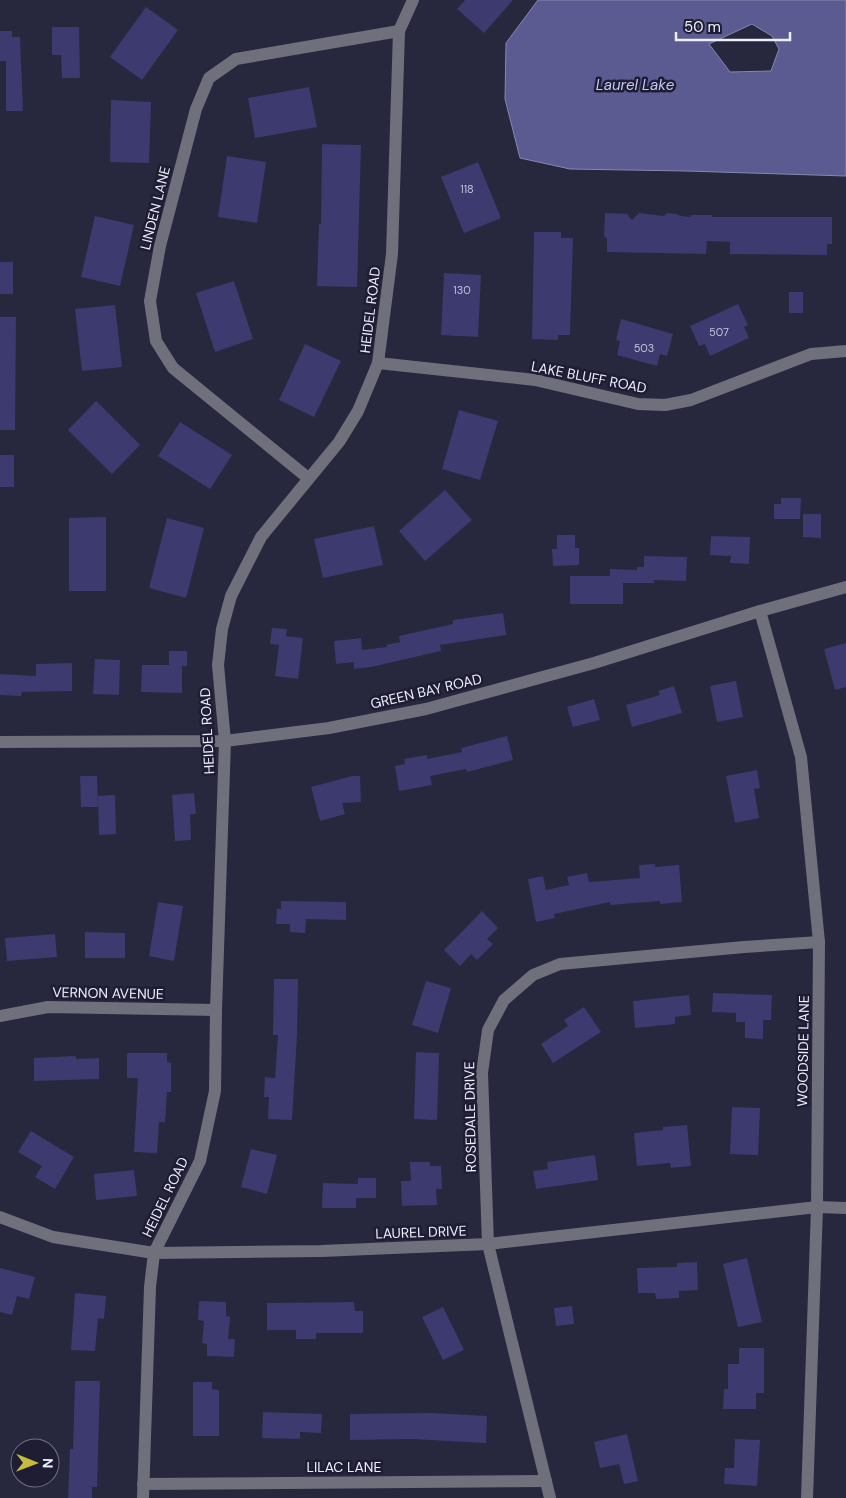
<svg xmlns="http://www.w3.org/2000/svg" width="846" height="1498" font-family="'DM Sans',sans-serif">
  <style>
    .water { fill: #5b5a91; stroke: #8787b2; fill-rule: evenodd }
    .building { fill: #3c3a6e }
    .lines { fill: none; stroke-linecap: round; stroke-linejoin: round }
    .minor { stroke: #6f707c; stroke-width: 12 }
    .labels { text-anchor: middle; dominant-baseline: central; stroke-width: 5; stroke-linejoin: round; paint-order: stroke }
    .number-label { font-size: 11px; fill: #c2c2da }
    .street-label { font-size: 14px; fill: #eeeffe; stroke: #1e1d33 }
    .water-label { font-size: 15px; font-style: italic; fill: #c7c9fb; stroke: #1e1d33 }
  </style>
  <rect width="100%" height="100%" fill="#27273d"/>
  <!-- water -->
  <path class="water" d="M 538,0 L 846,0 L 846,176 L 686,171 L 570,169 L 520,158 L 505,99 L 506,43 ZM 752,24 L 772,36 L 779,49 L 771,71 L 730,72 L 709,44 Z"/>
  <!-- building -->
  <g class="building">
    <polygon points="465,0 513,0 484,33 457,9"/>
    <polygon points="146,7 178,30 142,80 110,57"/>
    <polygon points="52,27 79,27 80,78 62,78 61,55 52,55"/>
    <polygon points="0,31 12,31 12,37 20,37 23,111 6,111 6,61 0,61"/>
    <polygon points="309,87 317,127 255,138 248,98"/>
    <polygon points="111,100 151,102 149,163 110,162"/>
    <polygon points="322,144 361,145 357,287 317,286 319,224 321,224"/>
    <polygon points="227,156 266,162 257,223 218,217"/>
    <polygon points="478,162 501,218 464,233 441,177"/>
    <polygon points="605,213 627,214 632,220 639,213 664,216 667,213 677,214 680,216 690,217 692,215 712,215 712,217 832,217 832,244 827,244 827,255 730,254 730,242 707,241 706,254 607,252 607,239 604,236"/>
    <polygon points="95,216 134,225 120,286 81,277"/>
    <polygon points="534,232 561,232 561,238 573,238 570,335 558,335 558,340 532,339"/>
    <rect x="0" y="262" width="13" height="32"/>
    <polygon points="444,273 481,275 478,337 441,335"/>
    <polygon points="234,281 253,339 215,352 196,293"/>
    <rect x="789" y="292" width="14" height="21"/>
    <polygon points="738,304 748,325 744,327 749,338 710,356 705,344 699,346 690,326"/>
    <polygon points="115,305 122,367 82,371 75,309"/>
    <polygon points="0,317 16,317 15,430 0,430"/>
    <polygon points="621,319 673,334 667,356 660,354 657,366 617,355 620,341 616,340"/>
    <polygon points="305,344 341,361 314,417 279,400"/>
    <polygon points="96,401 140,445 112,474 68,430"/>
    <polygon points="459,410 498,421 480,480 442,469"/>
    <polygon points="180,422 232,455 210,489 158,456"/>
    <rect x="0" y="455" width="14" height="32"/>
    <polygon points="445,490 472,520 425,561 399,531"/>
    <polygon points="781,498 801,498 800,519 774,519 774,504 781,504"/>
    <polygon points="803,514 821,514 821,538 803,537"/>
    <polygon points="106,517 106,591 69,591 69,518"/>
    <polygon points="167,518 204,528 186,598 149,588"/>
    <polygon points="374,526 383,565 323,578 314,539"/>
    <polygon points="557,535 575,535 575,548 579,548 579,565 553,566 552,549 557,549"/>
    <polygon points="711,536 750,537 749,564 730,563 731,556 710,555"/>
    <polygon points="644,556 687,557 686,581 654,580 654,583 623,583 623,604 570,604 570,576 610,576 610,569 637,570 637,567 644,567"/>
    <polygon points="503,613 506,635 440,645 441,651 371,667 354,669 354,662 336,664 334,641 361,638 362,650 387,647 386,645 400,642 399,636 453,624 453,620"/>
    <polygon points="272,628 287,629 286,636 303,638 298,679 275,676 279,645 270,644"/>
    <polygon points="846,643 846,687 835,690 824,649"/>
    <polygon points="169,651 187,651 187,666 182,666 182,693 141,692 142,665 169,665"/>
    <polygon points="95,659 120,660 119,695 93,694"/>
    <polygon points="72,663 72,691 22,692 21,696 0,695 0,674 36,676 36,664"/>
    <polygon points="736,681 743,717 717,722 710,686"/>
    <polygon points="674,686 682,713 632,727 626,705 660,695 658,691"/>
    <polygon points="594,699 600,720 573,727 567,707"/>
    <polygon points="507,736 513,760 467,772 466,769 430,776 432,785 399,791 395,766 405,764 404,759 427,755 427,759 462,752 461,748"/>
    <polygon points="757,770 760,788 754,789 759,818 735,823 726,776"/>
    <polygon points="80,776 97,776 98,807 81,807"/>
    <polygon points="352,776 360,776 361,802 342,803 345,814 320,821 311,787"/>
    <polygon points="194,793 196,814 190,814 191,840 175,841 172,795"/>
    <polygon points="115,795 116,834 99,835 98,796"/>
    <polygon points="655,864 655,867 679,865 682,902 660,904 660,901 610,905 610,902 554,914 555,918 536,922 528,879 543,876 546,890 569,885 567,877 587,873 589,882 640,878 639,865"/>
    <polygon points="281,901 346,902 346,920 306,919 305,933 290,932 290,924 276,924 277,909 281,909"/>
    <polygon points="158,902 183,906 174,961 149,956"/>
    <polygon points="482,911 498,928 487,939 493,944 477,960 471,954 460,966 444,950"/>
    <polygon points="85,932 125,933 125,958 85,958"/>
    <polygon points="55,934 57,957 7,961 5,938"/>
    <polygon points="274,979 298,979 297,1035 292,1120 268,1119 269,1097 264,1097 265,1077 275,1078 278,1035 273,1035"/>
    <polygon points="426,981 451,988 438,1033 412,1025"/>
    <polygon points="713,993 772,995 771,1020 763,1020 763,1039 745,1038 745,1022 736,1022 736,1013 712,1012"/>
    <polygon points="689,995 691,1015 675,1017 675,1024 635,1028 633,1001"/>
    <polygon points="584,1007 601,1032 553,1063 541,1044 568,1026 564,1020"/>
    <polygon points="416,1052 439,1053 437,1120 414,1119"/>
    <polygon points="127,1053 167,1053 167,1062 171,1063 171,1092 167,1092 165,1122 159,1122 157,1153 134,1152 138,1078 127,1078"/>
    <polygon points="76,1056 76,1059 99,1058 99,1079 34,1081 34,1058"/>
    <polygon points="732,1107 760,1108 758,1155 730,1154"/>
    <polygon points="687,1125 691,1166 671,1168 670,1163 637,1166 634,1133 663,1130 663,1127"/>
    <polygon points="31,1131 74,1157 55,1189 35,1177 42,1166 18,1152"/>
    <polygon points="251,1149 277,1155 267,1194 241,1187"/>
    <polygon points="595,1155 598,1180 536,1189 533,1171 548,1169 547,1162"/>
    <polygon points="410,1162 430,1162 430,1166 441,1166 442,1189 436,1189 437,1205 402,1206 401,1181 411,1181"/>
    <polygon points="134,1170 137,1196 96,1200 94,1174"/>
    <polygon points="358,1178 376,1178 376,1198 356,1198 356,1208 322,1208 323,1183 358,1184"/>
    <polygon points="747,1258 762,1322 738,1327 723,1264"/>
    <polygon points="697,1262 698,1290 679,1291 679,1298 656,1299 655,1293 638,1293 637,1268 677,1267 677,1263"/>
    <polygon points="0,1268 35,1277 29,1299 17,1296 12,1315 0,1312"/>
    <polygon points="75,1293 106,1296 104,1319 98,1318 95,1351 71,1350"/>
    <polygon points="199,1301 226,1302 226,1316 230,1317 228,1339 235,1339 234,1357 207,1356 207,1344 202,1343 204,1321 198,1320"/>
    <polygon points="354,1302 355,1311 363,1311 363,1333 316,1333 316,1339 296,1339 296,1330 267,1330 267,1303"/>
    <polygon points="572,1306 574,1324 556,1326 554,1308"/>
    <polygon points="443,1307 464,1350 443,1360 422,1317"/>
    <polygon points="739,1348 764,1348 764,1393 756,1393 756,1409 723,1409 724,1389 728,1389 728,1364 739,1364"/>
    <polygon points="75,1381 100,1381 97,1487 92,1487 92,1498 68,1498 70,1449 73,1449"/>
    <polygon points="193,1382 212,1382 212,1389 219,1390 219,1436 193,1436"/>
    <polygon points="263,1412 322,1414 321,1433 300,1432 300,1439 262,1438"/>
    <polygon points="431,1413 487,1416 486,1443 411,1439 350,1440 350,1414"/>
    <polygon points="627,1434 638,1481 624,1484 619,1464 600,1468 594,1442"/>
    <polygon points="735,1439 760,1440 757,1486 724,1484 725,1468 734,1468"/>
  </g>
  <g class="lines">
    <!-- minor -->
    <g class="minor">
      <polyline points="378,363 535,380 638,404 665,405 691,400 811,354 846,351"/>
      <polyline points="308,478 173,368 156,341 150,301 160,246 196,109 209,78 236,59 399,31"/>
      <polyline points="760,611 801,757 819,942 817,1207 807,1498"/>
      <polyline points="0,742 225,741 329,728 426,709 594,663 760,611 846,587"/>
      <polyline points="0,1016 48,1007 216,1010"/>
      <polyline points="0,1217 53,1237 154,1253 321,1251 488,1244 817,1207 846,1208"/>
      <polyline points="143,1484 546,1481"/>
      <polyline points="143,1498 150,1287 154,1253 200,1161 215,1091 216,1010 225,741 218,665 222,629 231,596 261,537 339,442 358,411 378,363 392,254 399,31 413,0"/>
      <polyline points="550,1498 488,1244 482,1073 488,1030 504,1000 533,975 560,964 744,947 819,942"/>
    </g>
  </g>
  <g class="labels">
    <!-- number labels -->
    <g class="number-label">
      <text x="467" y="189">118</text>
      <text x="462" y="290">130</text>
      <text x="719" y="332">507</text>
      <text x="644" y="348">503</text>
    </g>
    <!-- street labels -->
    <g class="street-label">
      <text transform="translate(155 208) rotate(-76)">LINDEN LANE</text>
      <text transform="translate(370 310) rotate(-83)">HEIDEL ROAD</text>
      <text transform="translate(589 377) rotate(11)">LAKE BLUFF ROAD</text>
      <text transform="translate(426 691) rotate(-13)">GREEN BAY ROAD</text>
      <text transform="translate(207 731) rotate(-93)">HEIDEL ROAD</text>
      <text transform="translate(108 993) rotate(1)">VERNON AVENUE</text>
      <text transform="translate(803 1051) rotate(-89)">WOODSIDE LANE</text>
      <text transform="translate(470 1117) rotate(-91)">ROSEDALE DRIVE</text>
      <text transform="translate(165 1197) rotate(-64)">HEIDEL ROAD</text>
      <text transform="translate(421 1232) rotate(-2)">LAUREL DRIVE</text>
      <text x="344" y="1467">LILAC LANE</text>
    </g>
    <!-- water labels -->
    <g class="water-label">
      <text x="635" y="85">Laurel Lake</text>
    </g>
  </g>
  <!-- north arrow -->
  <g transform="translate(35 1463) rotate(91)"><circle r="24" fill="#1e1d33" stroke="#717184"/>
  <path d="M0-4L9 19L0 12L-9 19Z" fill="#c8bb3b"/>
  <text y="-8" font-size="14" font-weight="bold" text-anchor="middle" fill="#eeeffe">N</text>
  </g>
  <!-- scale -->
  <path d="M676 32v8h114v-8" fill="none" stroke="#eeeffe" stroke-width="2.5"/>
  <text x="684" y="32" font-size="15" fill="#eeeffe" stroke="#1e1d33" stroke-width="4" paint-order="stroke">50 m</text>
</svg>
